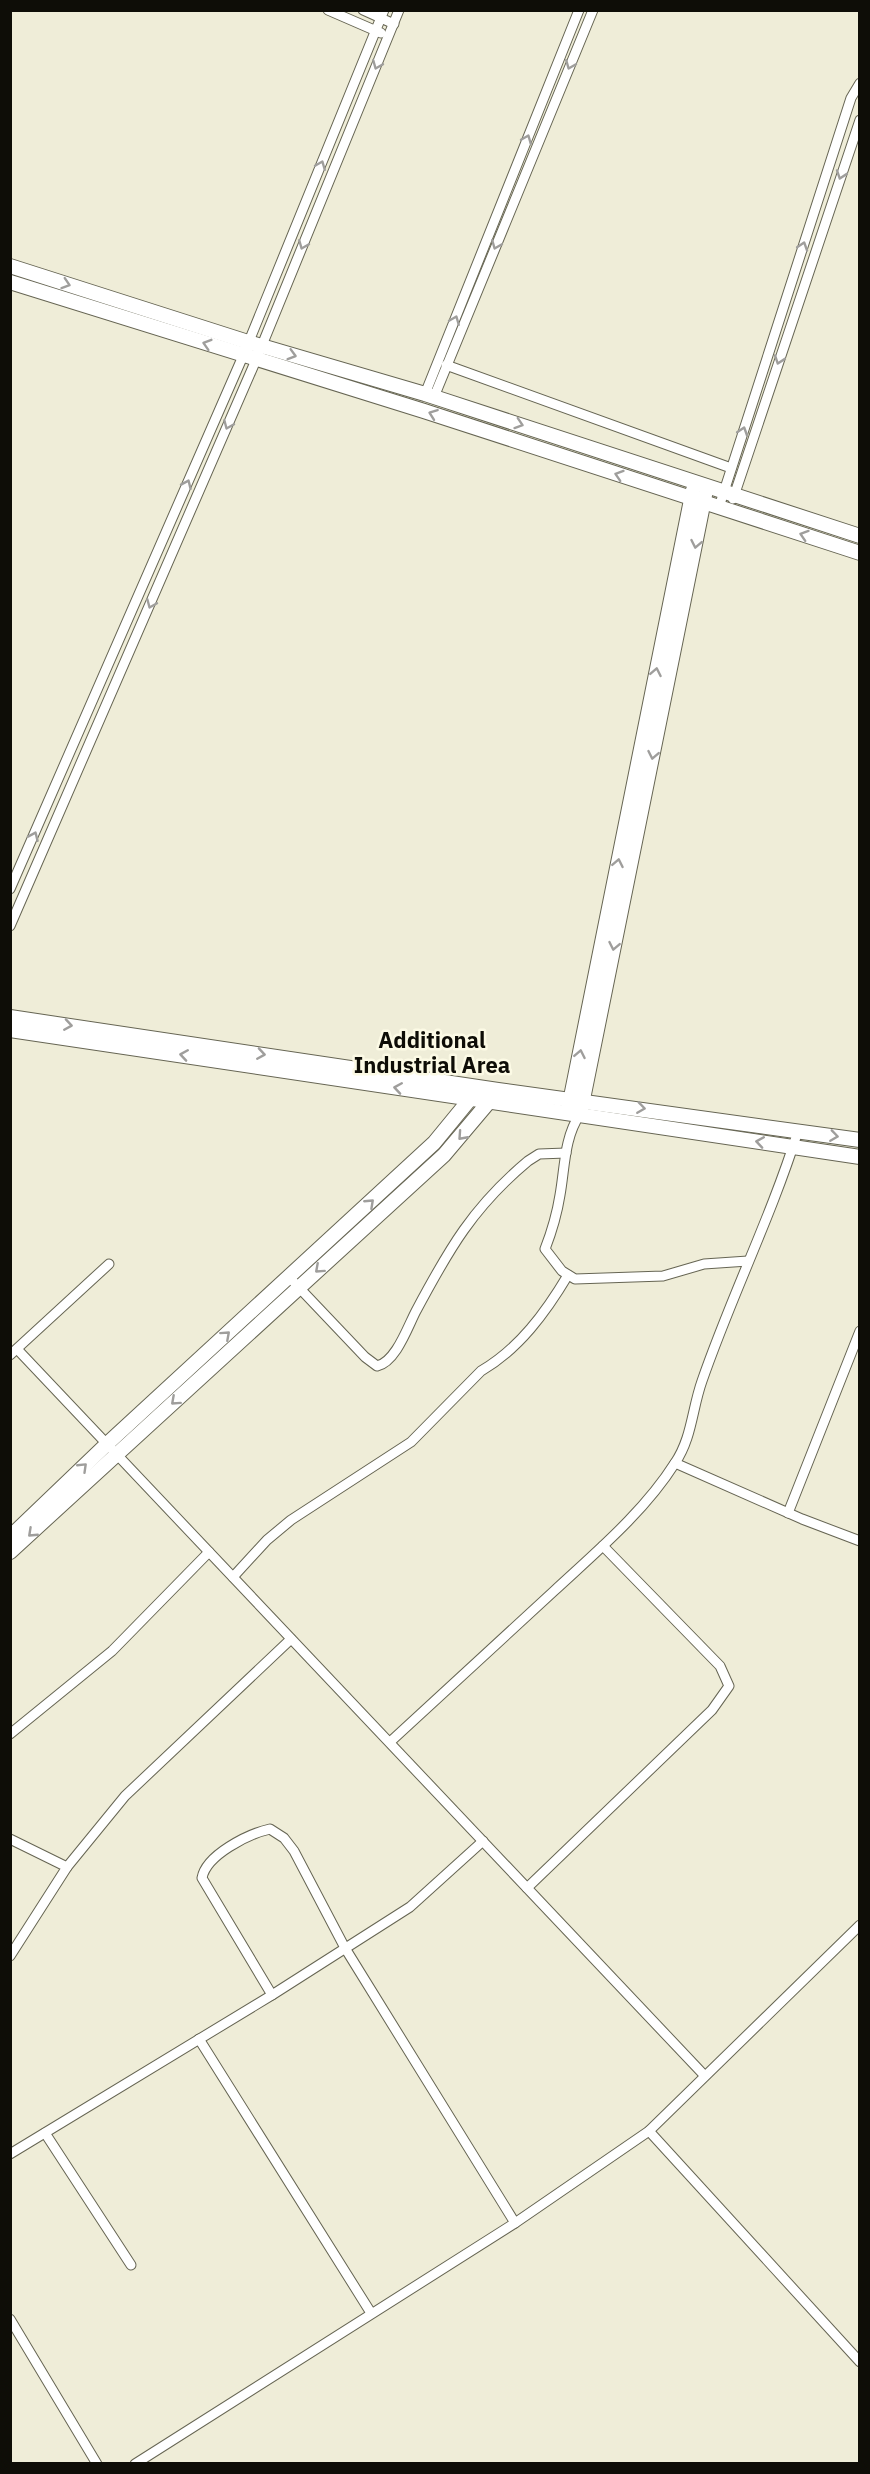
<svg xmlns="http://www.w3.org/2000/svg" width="870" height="2474" font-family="'IBM Plex Sans',sans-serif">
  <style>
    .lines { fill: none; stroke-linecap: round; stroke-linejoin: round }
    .street-casing { stroke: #666553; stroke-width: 11 }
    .secondary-casing { stroke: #666553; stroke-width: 16 }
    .street { stroke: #fff; stroke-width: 9 }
    .secondary { stroke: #fff; stroke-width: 14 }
    .oneway { stroke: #9f9e9c }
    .labels { text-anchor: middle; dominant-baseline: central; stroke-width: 5; stroke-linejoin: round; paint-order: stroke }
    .district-label { font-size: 22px; font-weight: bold; fill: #0e0d07; stroke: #fcfae5 }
  </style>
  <rect width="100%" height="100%" fill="#efedd8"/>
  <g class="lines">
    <defs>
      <g id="street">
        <polyline points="328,10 381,33"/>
        <polyline points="363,10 394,24"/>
        <polyline points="446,365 731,468"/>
        <polyline points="425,394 579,10"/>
        <polyline points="434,397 593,10"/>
        <polyline points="733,499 860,120"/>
        <polyline points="719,507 851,98 860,83"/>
        <polyline points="10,889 243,356 384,10"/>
        <polyline points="10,926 256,360 399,10"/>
        <path d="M 580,1114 C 564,1138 565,1167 560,1195 C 557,1214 552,1231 545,1249 L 562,1271 L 575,1279 L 663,1276 L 704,1264 L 748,1261"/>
        <path d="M 289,1277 L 365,1357 L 377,1366 C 396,1362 408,1326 416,1311 C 449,1249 473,1207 528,1161 L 539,1154 L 566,1153"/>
        <polyline points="17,1349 704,2075"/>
        <polyline points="10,1355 109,1264"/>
        <polyline points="675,1463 802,1519 860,1541"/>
        <polyline points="788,1513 860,1331"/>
        <path d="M 233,1577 L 267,1540 L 291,1520 L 411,1442 L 481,1371 C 519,1349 546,1312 568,1275"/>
        <polyline points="10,1734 112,1651 209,1552"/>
        <path d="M 390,1742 C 444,1692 499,1642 554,1591 C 596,1552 644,1512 675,1463 C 692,1438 692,1409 702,1381 C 731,1297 771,1217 798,1131"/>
        <polyline points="10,1839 67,1867 10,1956"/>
        <polyline points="67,1867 125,1796 291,1639"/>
        <polyline points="527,1888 712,1710 729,1686 720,1666 603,1546"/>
        <path d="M 272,1995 L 202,1878 C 206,1855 248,1834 270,1829 L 284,1838 L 294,1851 L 345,1948 L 515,2223"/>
        <polyline points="199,2039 371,2313"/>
        <polyline points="649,2131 860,2362"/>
        <polyline points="45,2133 131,2265"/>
        <polyline points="10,2154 272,1995 410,1907 483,1841"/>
        <polyline points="10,2319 97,2464"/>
        <polyline points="135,2464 515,2223 649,2131 860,1925"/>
      </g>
      <g id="secondary">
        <polyline points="10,266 248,342 425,394 860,536"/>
        <polyline points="10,282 424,411 860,553"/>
        <polyline points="10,1017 498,1090 860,1140"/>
        <polyline points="10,1030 860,1157"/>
        <polyline points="569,1107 693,490"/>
        <polyline points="581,1109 705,495"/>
        <polyline points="10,1537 107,1444 434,1143 475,1093"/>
        <polyline points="10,1552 444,1155 493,1097"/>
      </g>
    </defs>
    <!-- street casing -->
    <use href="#street" class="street-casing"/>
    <!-- secondary casing -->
    <use href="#secondary" class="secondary-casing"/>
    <!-- street -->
    <use href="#street" class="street"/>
    <!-- secondary -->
    <use href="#secondary" class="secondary"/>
  </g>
  <!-- one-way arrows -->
  <defs><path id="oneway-chevron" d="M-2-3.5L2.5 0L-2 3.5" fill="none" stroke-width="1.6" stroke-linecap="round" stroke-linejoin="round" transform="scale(1.5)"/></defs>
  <g class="oneway">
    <use href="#oneway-chevron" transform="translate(377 65) rotate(112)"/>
    <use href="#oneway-chevron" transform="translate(570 65) rotate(112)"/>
    <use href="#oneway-chevron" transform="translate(527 139) rotate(-68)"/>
    <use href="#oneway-chevron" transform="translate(321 165) rotate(-68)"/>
    <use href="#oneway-chevron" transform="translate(841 175) rotate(109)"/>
    <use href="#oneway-chevron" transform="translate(303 245) rotate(112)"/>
    <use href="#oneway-chevron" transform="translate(496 245) rotate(112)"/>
    <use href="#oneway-chevron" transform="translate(803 246) rotate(-72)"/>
    <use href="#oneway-chevron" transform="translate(66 284) rotate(18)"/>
    <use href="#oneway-chevron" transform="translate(455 320) rotate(-68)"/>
    <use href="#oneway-chevron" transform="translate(207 344) rotate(-163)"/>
    <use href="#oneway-chevron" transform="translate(292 355) rotate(16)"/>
    <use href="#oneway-chevron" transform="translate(779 360) rotate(109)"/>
    <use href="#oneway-chevron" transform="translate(433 414) rotate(-160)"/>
    <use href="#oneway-chevron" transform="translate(519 424) rotate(18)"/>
    <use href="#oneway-chevron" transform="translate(228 425) rotate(113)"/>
    <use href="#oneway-chevron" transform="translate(743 431) rotate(-72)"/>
    <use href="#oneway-chevron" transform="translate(619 475) rotate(-162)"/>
    <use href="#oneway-chevron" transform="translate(187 484) rotate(-66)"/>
    <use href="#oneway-chevron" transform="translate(804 535) rotate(-162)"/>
    <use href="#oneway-chevron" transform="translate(696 544) rotate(101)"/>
    <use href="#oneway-chevron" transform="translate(151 604) rotate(113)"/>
    <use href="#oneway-chevron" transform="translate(656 672) rotate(-79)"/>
    <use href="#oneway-chevron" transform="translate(653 755) rotate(101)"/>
    <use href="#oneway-chevron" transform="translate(34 836) rotate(-66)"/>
    <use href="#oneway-chevron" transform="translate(618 863) rotate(-79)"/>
    <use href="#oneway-chevron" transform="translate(614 946) rotate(101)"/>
    <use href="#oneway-chevron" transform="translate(68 1025) rotate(9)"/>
    <use href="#oneway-chevron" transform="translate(261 1054) rotate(9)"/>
    <use href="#oneway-chevron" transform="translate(580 1054) rotate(-79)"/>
    <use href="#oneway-chevron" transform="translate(184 1055) rotate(-171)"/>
    <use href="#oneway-chevron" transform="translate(398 1088) rotate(-171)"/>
    <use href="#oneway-chevron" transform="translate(641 1108) rotate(8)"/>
    <use href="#oneway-chevron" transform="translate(462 1136) rotate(132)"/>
    <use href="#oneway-chevron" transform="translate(834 1136) rotate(8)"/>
    <use href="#oneway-chevron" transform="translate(760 1142) rotate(-171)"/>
    <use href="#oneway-chevron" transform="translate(370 1203) rotate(-43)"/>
    <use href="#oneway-chevron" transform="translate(319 1269) rotate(138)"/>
    <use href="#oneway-chevron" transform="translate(226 1335) rotate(-42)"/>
    <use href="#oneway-chevron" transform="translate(175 1401) rotate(138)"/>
    <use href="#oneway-chevron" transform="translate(83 1467) rotate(-44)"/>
    <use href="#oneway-chevron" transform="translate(32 1533) rotate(137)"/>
  </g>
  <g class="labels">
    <!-- district labels -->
    <g class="district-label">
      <text x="432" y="1039">Additional<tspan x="432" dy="25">Industrial Area</tspan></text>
    </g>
  </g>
  <!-- border -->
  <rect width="870" height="2474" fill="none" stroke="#0e0d07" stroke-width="24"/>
</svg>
